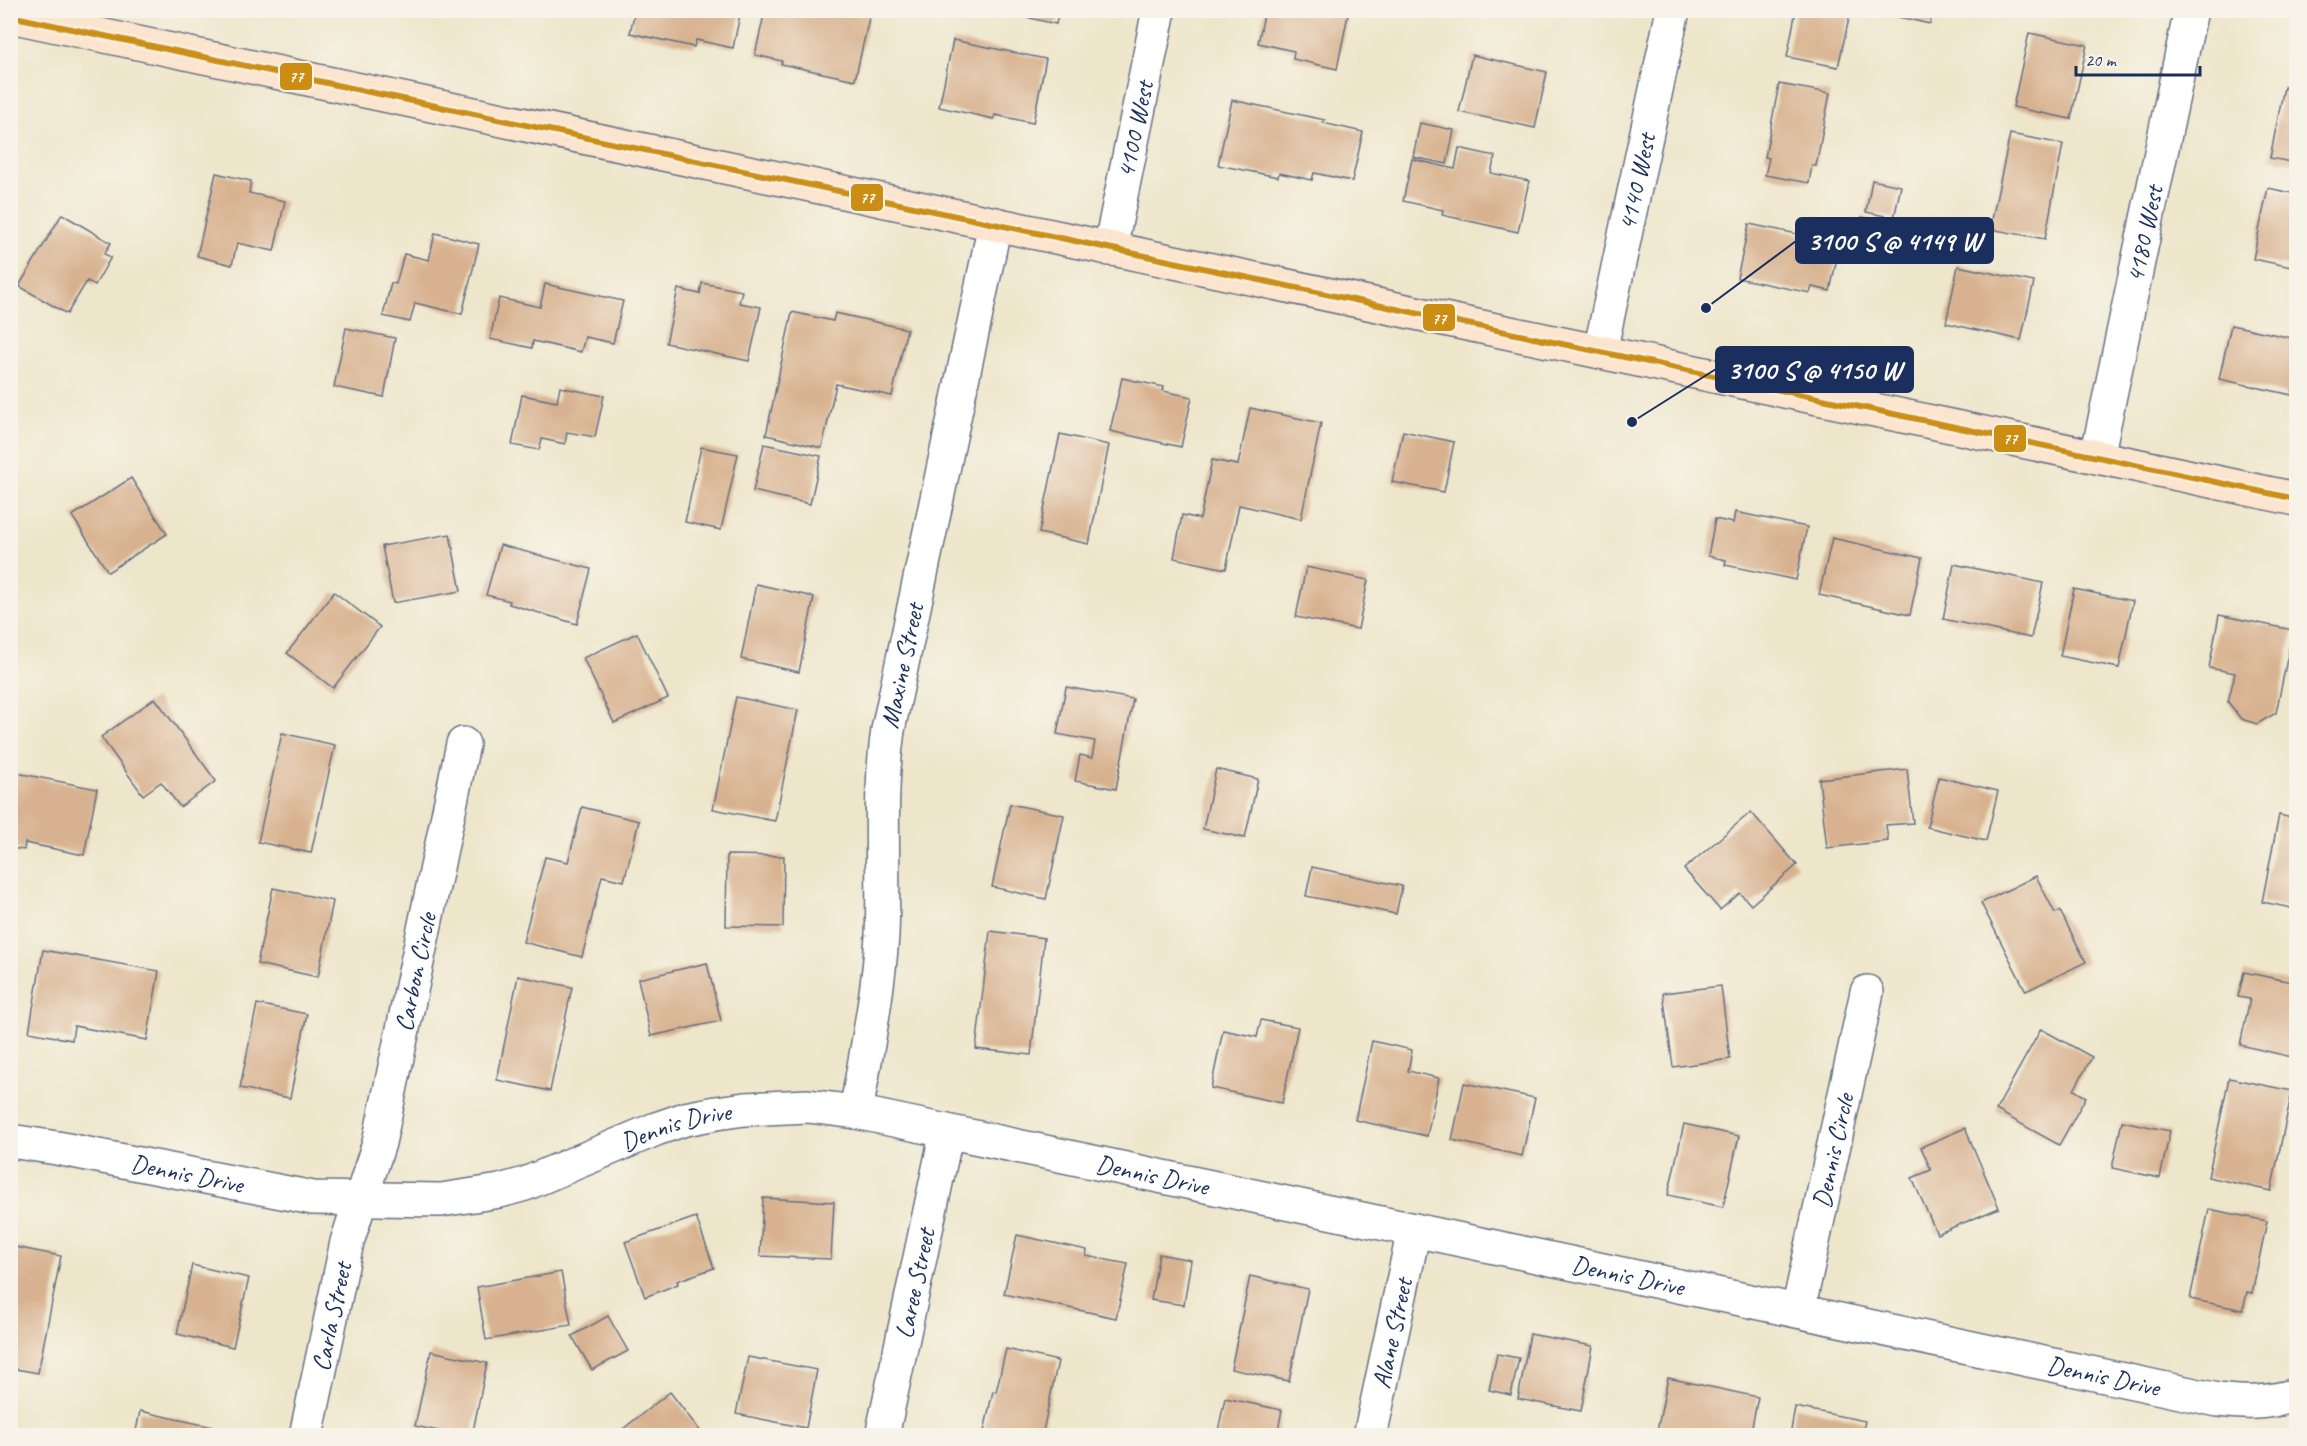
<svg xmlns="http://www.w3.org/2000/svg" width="2307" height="1446" font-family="Caveat,sans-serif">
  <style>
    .building { fill: #d8b290 }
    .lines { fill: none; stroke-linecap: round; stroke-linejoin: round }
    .minor-casing { stroke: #656f84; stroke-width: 36 }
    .secondary-casing { stroke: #656f84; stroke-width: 36 }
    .minor { stroke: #fff; stroke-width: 33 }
    .secondary { stroke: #fce5cf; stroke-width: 33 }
    .bus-1-casing { stroke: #f7f3e8; stroke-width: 10 }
    .bus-1 { stroke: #cb8e13; stroke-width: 6 }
    .labels { text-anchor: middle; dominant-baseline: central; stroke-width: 6; stroke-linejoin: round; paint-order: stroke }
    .street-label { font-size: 26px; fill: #1b2f5e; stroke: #f7f3e8 }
    .leader { fill: none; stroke: #1b2f5e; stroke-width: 2 }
    .callout-dot { fill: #1b2f5e; stroke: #f7f3e8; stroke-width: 2 }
    .callout { fill: #1b2f5e; stroke: #1b2f5e; stroke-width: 2 }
    .callout-label { font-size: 27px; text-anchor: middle; font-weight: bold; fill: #fff }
    .line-badge { stroke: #f7f3e8; stroke-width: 2 }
    .badge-label { font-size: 16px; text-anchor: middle; font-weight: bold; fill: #fff }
  </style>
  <rect width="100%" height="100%" fill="#f7f3e8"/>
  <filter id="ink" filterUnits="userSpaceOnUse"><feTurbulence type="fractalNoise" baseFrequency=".0167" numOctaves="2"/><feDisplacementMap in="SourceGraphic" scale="12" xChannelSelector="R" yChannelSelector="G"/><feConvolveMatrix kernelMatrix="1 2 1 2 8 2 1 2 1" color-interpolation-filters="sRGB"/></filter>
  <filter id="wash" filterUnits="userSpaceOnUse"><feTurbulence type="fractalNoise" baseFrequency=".008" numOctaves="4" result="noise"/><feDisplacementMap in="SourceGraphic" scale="24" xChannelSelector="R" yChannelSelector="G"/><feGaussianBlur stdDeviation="1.35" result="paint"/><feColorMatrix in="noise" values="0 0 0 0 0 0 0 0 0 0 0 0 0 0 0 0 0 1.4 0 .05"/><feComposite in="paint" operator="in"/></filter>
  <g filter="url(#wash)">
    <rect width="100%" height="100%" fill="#eee6cb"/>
    <g id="blocks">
      <!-- building -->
      <g class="building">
        <polygon points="635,10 741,10 733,48 696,40 694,47 630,33"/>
        <polygon points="765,10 854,10 870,14 855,80 781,64 782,61 755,55"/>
        <polygon points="995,10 1059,10 1056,24"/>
        <polygon points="1265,10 1349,10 1337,69 1293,59 1294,51 1258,43"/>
        <polygon points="1796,10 1851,10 1838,67 1787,57"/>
        <polygon points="1886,10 1933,10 1930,24 1885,14"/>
        <polygon points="2029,33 2087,45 2071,119 2013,107"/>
        <polygon points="953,40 1046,59 1033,123 995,115 994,119 939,107"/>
        <polygon points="1472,55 1547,72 1535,128 1459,112"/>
        <polygon points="1779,84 1830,93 1816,166 1812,165 1809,183 1765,175 1769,158 1765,157"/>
        <polygon points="2284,87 2296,89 2296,163 2270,158"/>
        <polygon points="1232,100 1325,120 1323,123 1363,132 1352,181 1314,173 1312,180 1279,173 1278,177 1218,165"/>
        <polygon points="1420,123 1454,130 1447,164 1413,157"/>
        <polygon points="2010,134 2063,144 2045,239 1990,229"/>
        <polygon points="1459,148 1495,156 1491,173 1529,181 1518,232 1442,215 1443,210 1403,201 1412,159 1455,169"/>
        <polygon points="216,173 251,181 249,193 285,201 274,251 237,243 232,265 197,256"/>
        <polygon points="1872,180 1901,186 1894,218 1866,212"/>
        <polygon points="2268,188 2296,194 2296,268 2253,259"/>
        <polygon points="62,214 111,243 104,254 111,257 95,285 87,281 67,314 19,286"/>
        <polygon points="1862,217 1892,224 1886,251 1856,244"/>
        <polygon points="1749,224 1822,239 1821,244 1839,248 1830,291 1812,287 1810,293 1737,278"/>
        <polygon points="435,233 479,244 462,314 415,303 410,322 383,316 391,283 396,284 404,254 429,260"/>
        <polygon points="1958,266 2034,282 2021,340 1946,323"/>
        <polygon points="702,283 742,291 739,303 761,307 749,361 666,343 678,289 700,294"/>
        <polygon points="545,284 623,301 613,343 585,337 581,352 533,341 532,348 490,339 499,298 540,307"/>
        <polygon points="792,312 833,321 835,313 907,329 892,396 836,384 822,448 766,435"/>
        <polygon points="2231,325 2296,339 2296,377 2292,395 2219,379"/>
        <polygon points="346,328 395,338 384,397 334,387"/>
        <polygon points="1122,378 1164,387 1163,391 1192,397 1181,447 1110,431"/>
        <polygon points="560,387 604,396 595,437 567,432 565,444 542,439 539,450 512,445 522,395 557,402"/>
        <polygon points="1250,408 1321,423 1301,519 1239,505 1226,569 1174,558 1182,515 1200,519 1212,460 1238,465"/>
        <polygon points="1403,431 1454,442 1444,492 1392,482"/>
        <polygon points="1060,434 1109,445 1089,544 1039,533"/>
        <polygon points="764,444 821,456 810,504 753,491"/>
        <polygon points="701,447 738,454 721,530 685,522"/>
        <polygon points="131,478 167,534 108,572 72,516"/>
        <polygon points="1735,512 1807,527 1796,580 1725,565 1726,560 1708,556 1715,519 1733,523"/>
        <polygon points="450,534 461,591 393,603 382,546"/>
        <polygon points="1832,538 1922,558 1910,615 1819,595"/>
        <polygon points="500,545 591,569 577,624 509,604 510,601 486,595"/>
        <polygon points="1954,564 2043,583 2031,638 1943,619"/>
        <polygon points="1306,567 1368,580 1358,629 1296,617"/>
        <polygon points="756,584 814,597 799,672 741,659"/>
        <polygon points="2074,589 2133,601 2119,668 2060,656"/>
        <polygon points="334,592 380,627 333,688 287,653"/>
        <polygon points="2219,615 2293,630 2276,713 2257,724 2241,719 2228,702 2235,673 2209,668"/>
        <polygon points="637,633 668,698 614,723 583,658"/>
        <polygon points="1066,687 1133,699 1116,789 1075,781 1080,755 1092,758 1095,741 1057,734"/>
        <polygon points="736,697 798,710 775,821 713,809"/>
        <polygon points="155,698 216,781 180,807 161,782 143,795 101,737"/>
        <polygon points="282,733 335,745 311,853 258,842"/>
        <polygon points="1216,769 1258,779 1245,838 1203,829"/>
        <polygon points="1907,769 1913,823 1886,825 1888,841 1827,848 1819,779"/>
        <polygon points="17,773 97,789 84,855 25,843 24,850 10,848 10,784 15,785"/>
        <polygon points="1939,777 1998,791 1986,841 1927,827"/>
        <polygon points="1010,804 1064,815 1046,899 992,887"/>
        <polygon points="582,807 639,821 624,881 602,876 582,957 523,942 545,857 568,862"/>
        <polygon points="1751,812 1797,865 1751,905 1740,893 1720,910 1684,869"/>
        <polygon points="2279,815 2296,819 2296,909 2262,902"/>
        <polygon points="727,855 784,856 783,927 726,926"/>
        <polygon points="1312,867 1402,886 1396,914 1306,896"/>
        <polygon points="2036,876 2055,913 2060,911 2086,962 2026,991 1981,903"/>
        <polygon points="273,888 333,901 318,977 257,964"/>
        <polygon points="990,931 1044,938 1031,1055 976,1049"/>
        <polygon points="43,950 159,971 147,1040 74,1026 72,1040 29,1032"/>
        <polygon points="707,963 721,1021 651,1036 638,979"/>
        <polygon points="2244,972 2296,983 2296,1058 2240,1045 2250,999 2238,997"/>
        <polygon points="518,976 572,987 550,1091 497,1080"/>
        <polygon points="1721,986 1730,1059 1673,1067 1663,993"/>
        <polygon points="257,1004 307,1014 290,1098 240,1088"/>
        <polygon points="1261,1020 1298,1027 1282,1103 1211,1088 1223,1030 1257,1037"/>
        <polygon points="2041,1029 2092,1057 2074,1090 2086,1097 2059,1145 1996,1110"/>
        <polygon points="1372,1041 1412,1050 1408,1071 1439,1078 1427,1136 1355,1120"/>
        <polygon points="2229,1078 2292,1091 2271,1191 2208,1177"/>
        <polygon points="1464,1083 1535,1098 1522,1156 1452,1140"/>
        <polygon points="2122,1121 2170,1131 2160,1178 2112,1168"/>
        <polygon points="1684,1124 1739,1136 1723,1207 1668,1195"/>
        <polygon points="1965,1128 1999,1208 1937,1234 1912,1178 1931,1170 1921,1147"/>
        <polygon points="763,1198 834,1202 831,1259 760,1256"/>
        <polygon points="2209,1209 2267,1221 2252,1293 2247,1292 2243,1310 2190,1299"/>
        <polygon points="696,1217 714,1268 677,1281 678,1284 645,1297 625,1242"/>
        <polygon points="1017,1235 1087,1250 1086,1256 1128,1264 1116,1318 1004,1294"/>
        <polygon points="10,1246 61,1256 38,1373 10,1368"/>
        <polygon points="1159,1254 1191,1260 1184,1305 1151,1300"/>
        <polygon points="192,1265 249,1278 233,1347 177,1334"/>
        <polygon points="561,1272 571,1325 486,1340 477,1287"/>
        <polygon points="1250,1276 1308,1289 1289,1381 1231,1369"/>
        <polygon points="608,1316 628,1351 592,1370 572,1336"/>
        <polygon points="1530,1334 1593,1346 1581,1411 1518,1399"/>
        <polygon points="1006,1349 1058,1361 1042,1436 983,1436 993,1391 996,1392"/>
        <polygon points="431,1351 487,1363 472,1436 461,1436 415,1426"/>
        <polygon points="1497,1354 1519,1358 1511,1395 1489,1390"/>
        <polygon points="748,1357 817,1370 806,1428 736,1414"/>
        <polygon points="1668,1378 1758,1397 1750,1436 1656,1436"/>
        <polygon points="670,1392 704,1436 614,1436"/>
        <polygon points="1225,1398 1282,1410 1277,1436 1217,1436"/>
        <polygon points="1795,1407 1865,1421 1862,1436 1790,1436"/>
        <polygon points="140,1411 217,1428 215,1436 135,1436"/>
      </g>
    </g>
  </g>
  <g filter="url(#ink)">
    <use href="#blocks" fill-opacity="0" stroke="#656f84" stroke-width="1.5"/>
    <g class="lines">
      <defs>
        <g id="minor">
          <path id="s1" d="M 1110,249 L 1159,10"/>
          <path id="s2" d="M 1600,352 L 1673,10"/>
          <path id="s3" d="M 2097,457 L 2191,10"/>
          <path id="s4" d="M 856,1112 C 866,1054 878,995 882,936 C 885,867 878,799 888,730 L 995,224"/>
          <path id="s5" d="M 10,1141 L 57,1148 L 313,1198 L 441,1200 L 500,1191 L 525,1184 L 656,1129 L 685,1119 L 716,1113 L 745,1109 L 808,1106 L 856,1112 L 908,1123 L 2218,1400 C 2246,1404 2269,1403 2296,1395"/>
          <path id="s6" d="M 1798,1311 L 1867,992"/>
          <path id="s7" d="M 306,1436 L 347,1242 L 379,1143 L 463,744"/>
          <path id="s8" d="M 882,1436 L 947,1131"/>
          <path id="s9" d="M 1370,1436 L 1414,1230"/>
        </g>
        <polyline id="secondary" points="10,16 2296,499"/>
      </defs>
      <!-- minor casing -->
      <use href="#minor" class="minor-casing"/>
      <!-- secondary casing -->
      <use href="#secondary" class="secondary-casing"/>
      <!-- minor -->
      <use href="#minor" class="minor"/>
      <!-- secondary -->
      <use href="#secondary" class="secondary"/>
      <defs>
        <polyline id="bus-1" points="10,16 2296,499"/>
      </defs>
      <!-- bus-1 casing -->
      <use href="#bus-1" class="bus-1-casing"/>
      <!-- bus-1 -->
      <use href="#bus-1" class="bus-1"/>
    </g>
  </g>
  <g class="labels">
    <!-- street labels -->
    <g class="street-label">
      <text stroke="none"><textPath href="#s1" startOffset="122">4100 West</textPath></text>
      <text stroke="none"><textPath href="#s2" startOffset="174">4140 West</textPath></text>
      <text stroke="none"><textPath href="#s3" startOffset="228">4180 West</textPath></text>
      <text stroke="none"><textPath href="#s4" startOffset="450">Maxine Street</textPath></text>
      <text stroke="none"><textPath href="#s7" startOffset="477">Carbon Circle</textPath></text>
      <text stroke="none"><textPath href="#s5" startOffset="684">Dennis Drive</textPath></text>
      <text stroke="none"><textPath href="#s6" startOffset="164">Dennis Circle</textPath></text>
      <text stroke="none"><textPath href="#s5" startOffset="180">Dennis Drive</textPath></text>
      <text stroke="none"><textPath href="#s5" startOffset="1170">Dennis Drive</textPath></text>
      <text stroke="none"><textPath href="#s5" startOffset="1656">Dennis Drive</textPath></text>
      <text stroke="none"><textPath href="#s8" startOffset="156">Laree Street</textPath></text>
      <text stroke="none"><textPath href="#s7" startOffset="122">Carla Street</textPath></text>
      <text stroke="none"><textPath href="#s9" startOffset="105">Alane Street</textPath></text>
      <text stroke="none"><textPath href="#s5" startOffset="2142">Dennis Drive</textPath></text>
    </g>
  </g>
  <!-- callouts -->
  <path class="leader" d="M1706 308L1796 241M1632 422L1716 369"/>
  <g class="callout-dot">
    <circle cx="1706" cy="308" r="6"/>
    <circle cx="1632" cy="422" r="6"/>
  </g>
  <g class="callout">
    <rect x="1796" y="218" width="197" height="45" rx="6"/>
    <rect x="1716" y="347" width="197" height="45" rx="6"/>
  </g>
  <g class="callout-label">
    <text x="1894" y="250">3100 S @ 4149 W</text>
    <text x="1814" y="379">3100 S @ 4150 W</text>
  </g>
  <g class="line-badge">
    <rect x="279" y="62" width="34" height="29" rx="6" fill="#cb8e13"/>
    <rect x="850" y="183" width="34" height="29" rx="6" fill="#cb8e13"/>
    <rect x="1422" y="303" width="34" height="29" rx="6" fill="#cb8e13"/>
    <rect x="1993" y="424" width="34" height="29" rx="6" fill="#cb8e13"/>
  </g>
  <g class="badge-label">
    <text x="296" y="82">77</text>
    <text x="867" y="203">77</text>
    <text x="1439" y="324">77</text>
    <text x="2010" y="444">77</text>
  </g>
  <!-- margin -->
  <rect width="2307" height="1446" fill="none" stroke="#f7f3e8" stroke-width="36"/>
  <!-- scale -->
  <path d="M2076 66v9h124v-9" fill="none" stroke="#1b2f5e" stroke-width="3"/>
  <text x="2085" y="66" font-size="18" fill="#1b2f5e" stroke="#f7f3e8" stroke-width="4.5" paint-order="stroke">20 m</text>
</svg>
